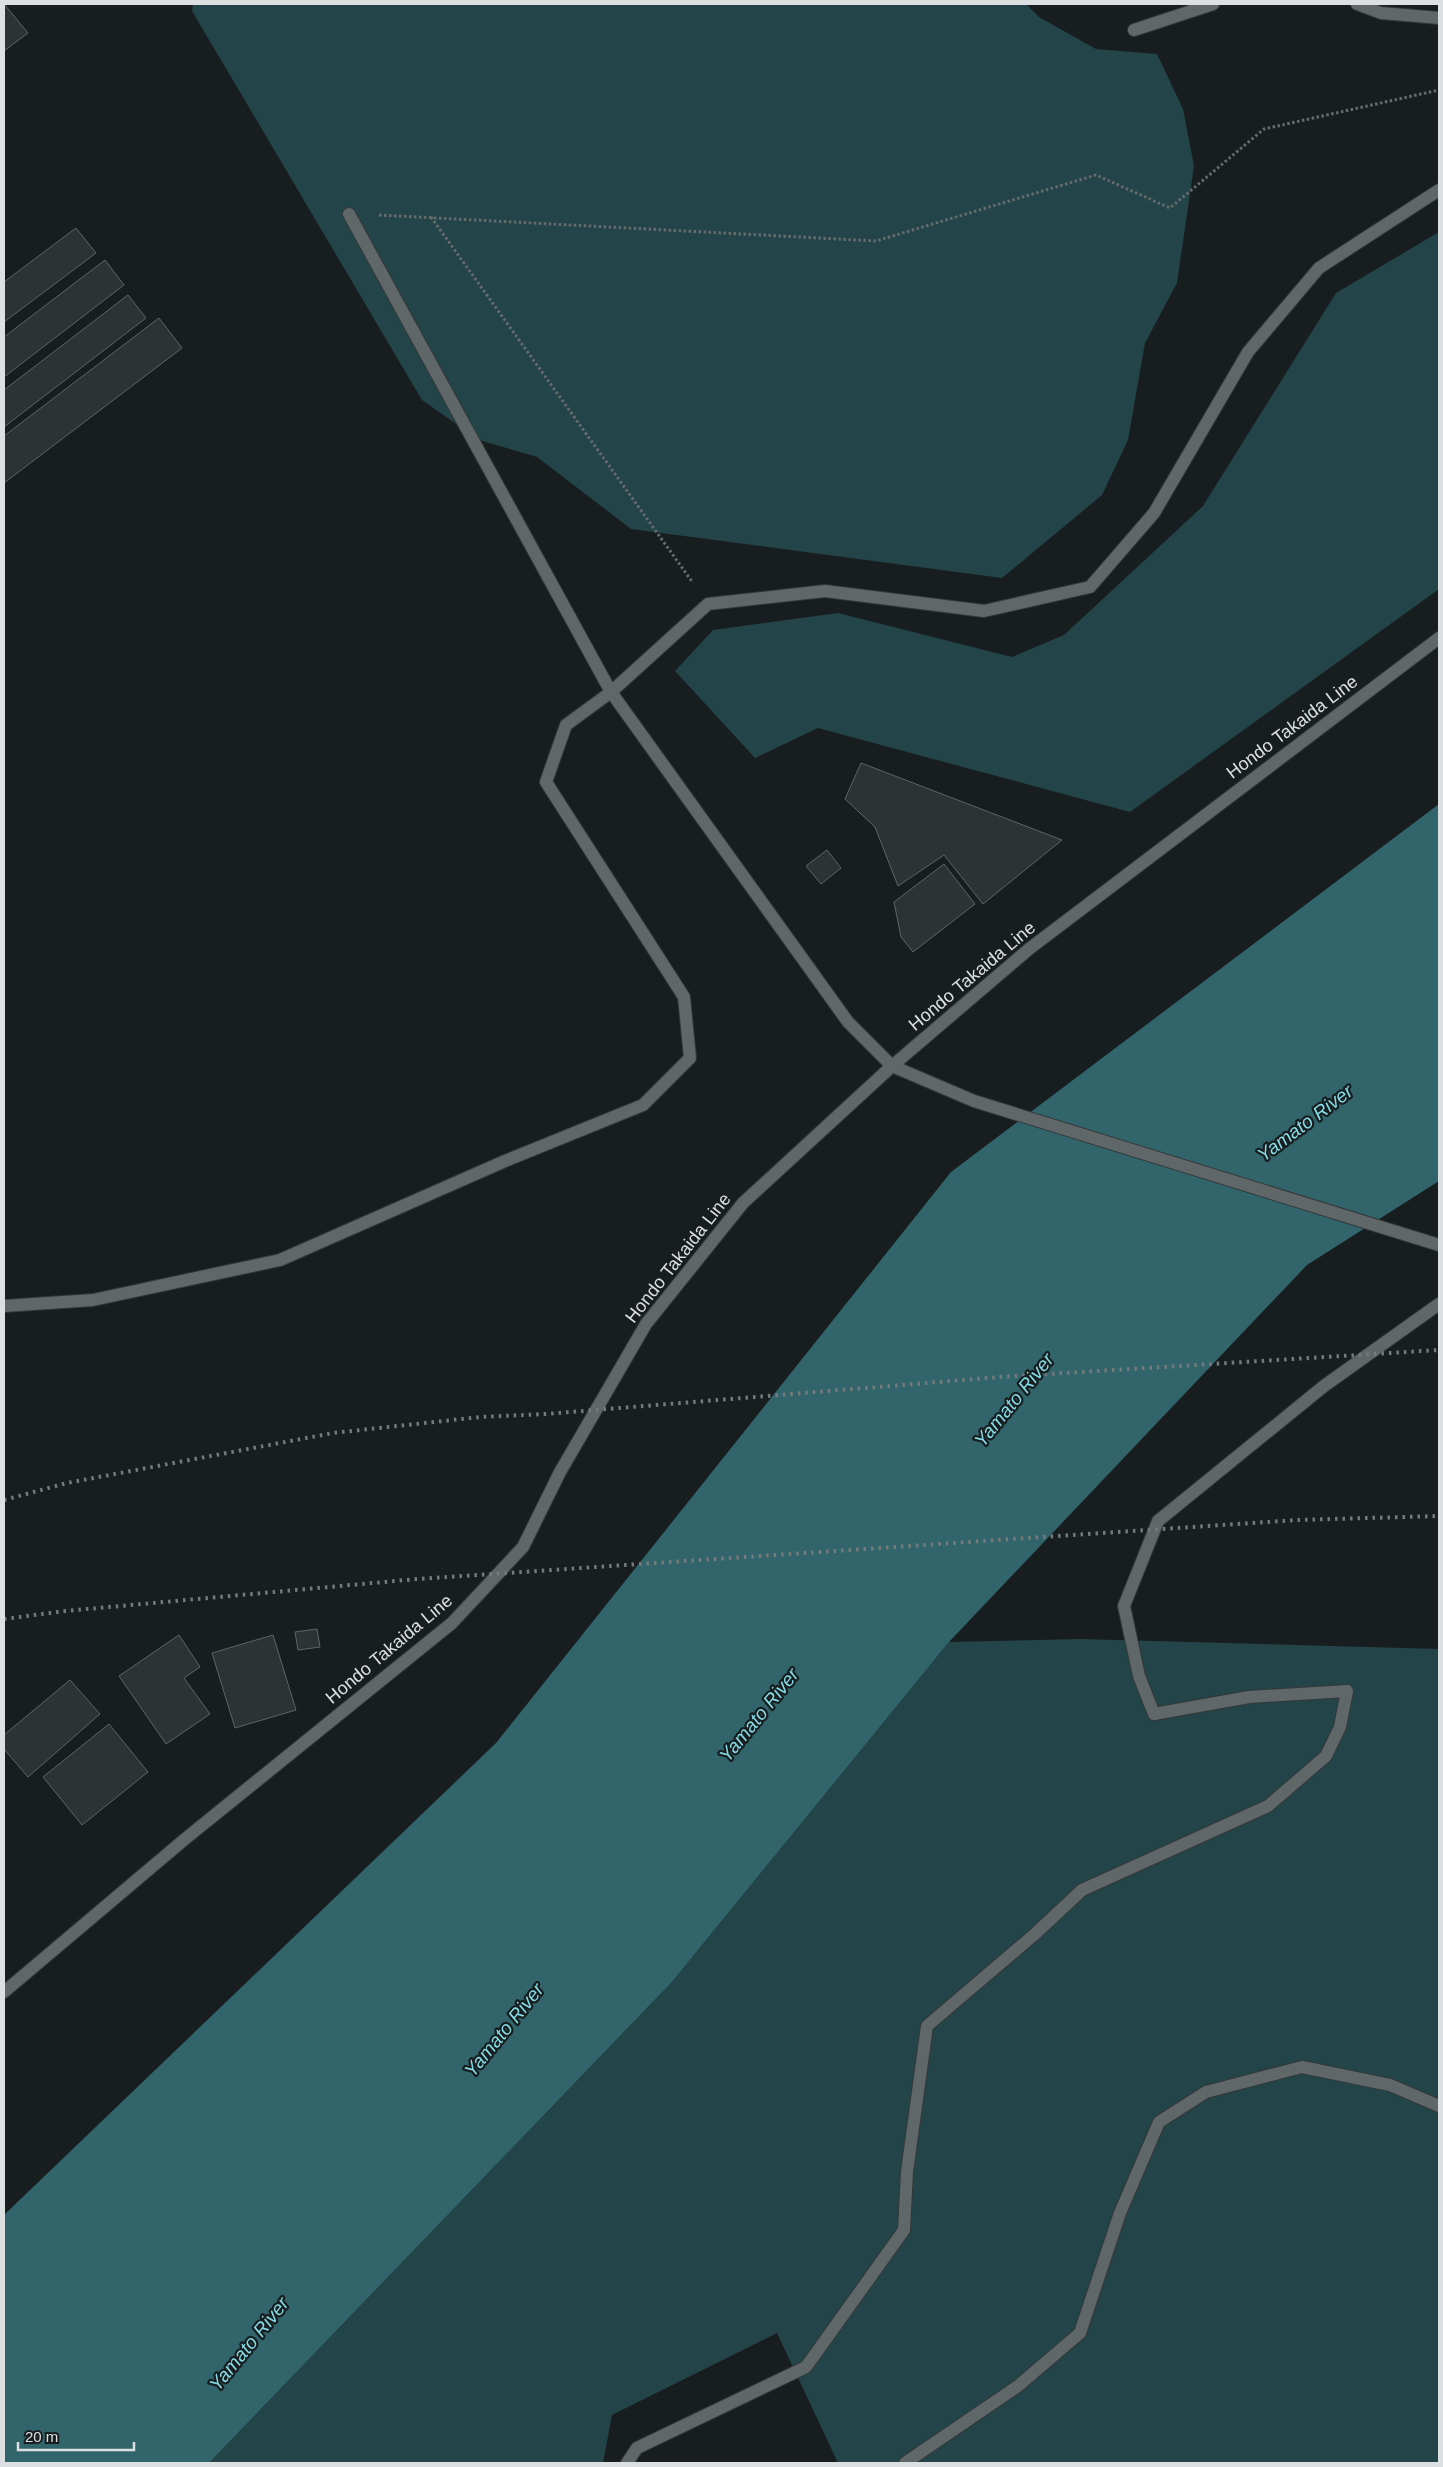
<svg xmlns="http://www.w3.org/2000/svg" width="1443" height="2467" font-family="Arial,sans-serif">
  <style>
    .green { fill: #234448 }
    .water { fill: #31646b }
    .building { fill: #2d3334; stroke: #5e6566 }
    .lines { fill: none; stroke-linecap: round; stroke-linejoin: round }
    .minor-casing { stroke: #343839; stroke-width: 14 }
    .secondary-casing { stroke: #343839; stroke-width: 14 }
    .path { stroke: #666b6c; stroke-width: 3; stroke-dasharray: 2.5 2.5; stroke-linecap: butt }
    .minor { stroke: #606768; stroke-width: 12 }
    .secondary { stroke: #606768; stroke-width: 12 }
    .rail { stroke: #757a7b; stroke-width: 4; stroke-dasharray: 2.5 5; stroke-linecap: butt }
    .labels { text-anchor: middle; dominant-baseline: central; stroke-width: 4.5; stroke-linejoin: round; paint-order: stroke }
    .street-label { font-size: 18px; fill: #dce0e1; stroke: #181e1f }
    .water-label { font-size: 19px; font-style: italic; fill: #85dce7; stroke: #181e1f }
  </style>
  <rect width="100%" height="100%" fill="#181e1f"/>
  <!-- green -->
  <g class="green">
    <polygon points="193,4 1026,4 1039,17 1096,49 1157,54 1183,109 1194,166 1177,283 1145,343 1128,440 1102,495 1002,578 631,529 537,457 479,440 422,400 192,11"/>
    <polygon points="1439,232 1439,589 1130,812 818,728 755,758 675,671 713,630 838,613 1012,657 1064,635 1203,506 1336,293"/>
    <polygon points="1080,1639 1439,1649 1439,2463 838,2463 777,2333 612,2415 603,2463 209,2463 672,1982 949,1642"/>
  </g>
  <!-- water -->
  <polygon class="water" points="1439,804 1439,1181 1307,1265 949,1642 672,1982 209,2463 4,2463 4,2215 496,1743 951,1172"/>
  <!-- building -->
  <g class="building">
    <polygon points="4,4 28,33 4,51"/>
    <polygon points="76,228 96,253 4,322 4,282"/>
    <polygon points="105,260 124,285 4,377 4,337"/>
    <polygon points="128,295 146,318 4,427 4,390"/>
    <polygon points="159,318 182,348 4,483 4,436"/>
    <polygon points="861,763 1062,840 983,904 944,855 898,886 875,827 845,799"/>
    <polygon points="827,850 841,868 821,884 806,866"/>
    <polygon points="944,864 975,904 913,952 901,937 894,902"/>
    <polygon points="317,1629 320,1647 298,1650 295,1632"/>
    <polygon points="179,1635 200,1667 184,1678 210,1714 166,1744 119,1676"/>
    <polygon points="273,1635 296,1710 235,1728 212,1653"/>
    <polygon points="70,1680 100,1714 28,1777 4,1749 4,1735"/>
    <polygon points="109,1724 148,1772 82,1825 43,1777"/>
  </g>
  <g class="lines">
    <defs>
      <g id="minor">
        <polyline points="1357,4 1381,13 1439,18"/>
        <polyline points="1134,30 1213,4"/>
        <polyline points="349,214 611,692 848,1022 892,1066 974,1101 1439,1245"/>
        <polyline points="4,1306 93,1300 280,1260 505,1161 643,1105 690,1058 684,997 546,782 566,725 611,692 708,604 825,591 984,611 1090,587 1154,513 1248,352 1319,268 1439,190"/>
        <polyline points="627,2463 637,2448 806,2367 904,2230 907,2172 927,2026 1035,1934 1082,1890 1268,1806 1326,1756 1340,1727 1347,1691 1249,1697 1154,1714 1139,1676 1124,1606 1158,1521 1324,1386 1439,1304"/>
        <polyline points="905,2463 1018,2386 1080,2333 1120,2213 1159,2122 1206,2092 1302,2067 1390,2085 1439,2106"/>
      </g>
      <polyline id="secondary" points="4,1992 185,1839 452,1623 523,1547 560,1472 646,1324 743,1203 892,1066 1029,949 1439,638"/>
    </defs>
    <!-- minor casing -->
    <use href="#minor" class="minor-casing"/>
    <!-- secondary casing -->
    <use href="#secondary" class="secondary-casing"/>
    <!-- path -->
    <g class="path">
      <polyline points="379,215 876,241 1096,175 1170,208 1264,129 1439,90"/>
      <polyline points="431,217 693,583"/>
    </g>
    <!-- minor -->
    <use href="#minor" class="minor"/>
    <!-- secondary -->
    <use href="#secondary" class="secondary"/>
    <!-- rail -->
    <g class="rail">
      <polyline points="4,1500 67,1483 333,1433 480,1417 546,1414 1000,1377 1439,1350"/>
      <polyline points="4,1619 65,1611 417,1579 1297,1520 1439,1516"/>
    </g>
  </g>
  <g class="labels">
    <!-- street labels -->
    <g class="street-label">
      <text transform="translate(1292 727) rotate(-37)">Hondo Takaida Line</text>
      <text transform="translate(972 976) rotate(-40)">Hondo Takaida Line</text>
      <text transform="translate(678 1258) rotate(-52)">Hondo Takaida Line</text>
      <text transform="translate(389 1649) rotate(-40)">Hondo Takaida Line</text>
    </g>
    <!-- water labels -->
    <g class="water-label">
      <text transform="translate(1305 1123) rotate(-37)">Yamato River</text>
      <text transform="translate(1014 1400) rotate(-51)">Yamato River</text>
      <text transform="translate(759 1715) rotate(-51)">Yamato River</text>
      <text transform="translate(504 2030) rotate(-51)">Yamato River</text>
      <text transform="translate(249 2344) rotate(-51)">Yamato River</text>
    </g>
  </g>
  <!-- border -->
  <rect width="1443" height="2467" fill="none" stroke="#dce0e1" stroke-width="10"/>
  <!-- scale -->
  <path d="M18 2442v8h116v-8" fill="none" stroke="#dce0e1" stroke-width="2.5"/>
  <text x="25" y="2442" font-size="15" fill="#dce0e1" stroke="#181e1f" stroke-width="4" paint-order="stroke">20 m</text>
</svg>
